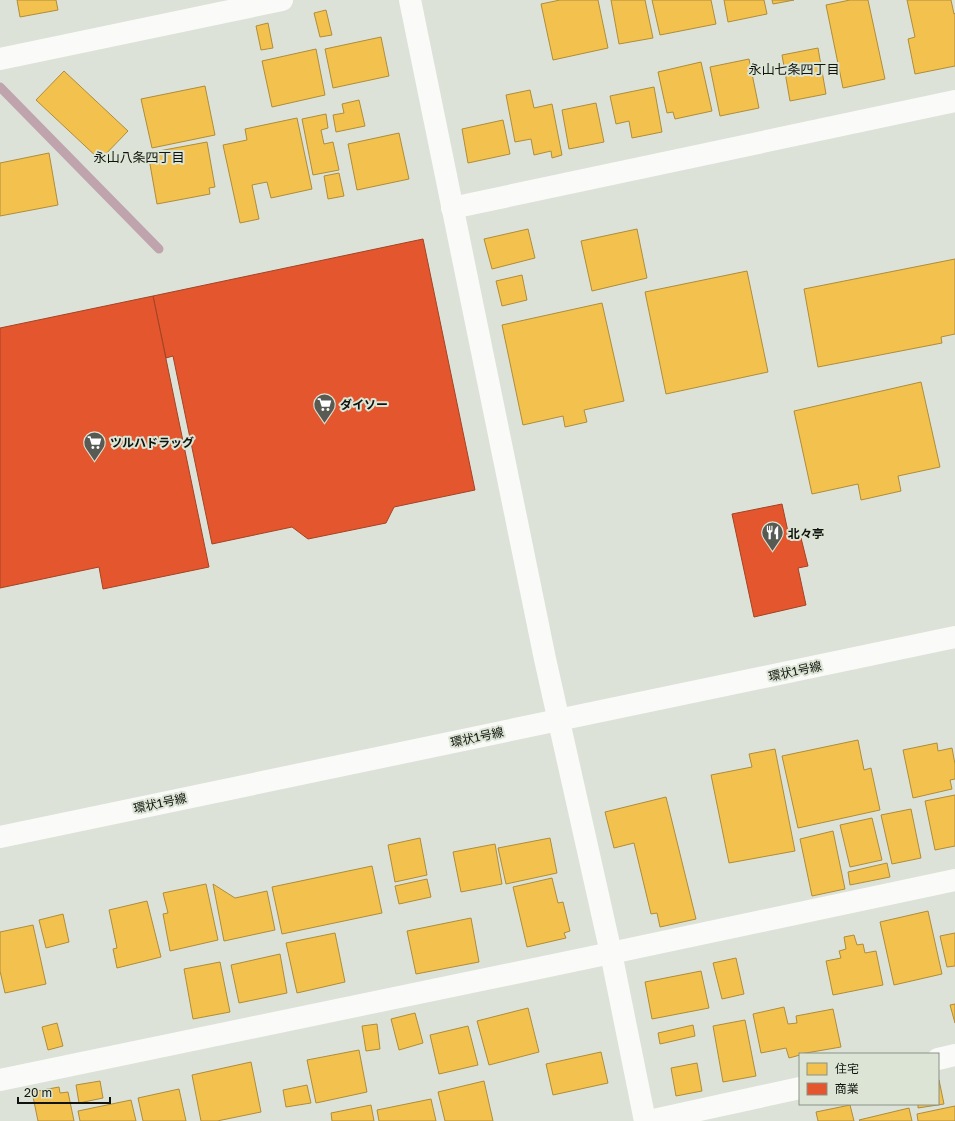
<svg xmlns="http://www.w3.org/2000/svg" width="955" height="1121" font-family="'Golos Text','Noto Sans JP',sans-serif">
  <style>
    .homes { fill: #f2c14e; stroke: #ae8d3a }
    .shops { fill: #e4572e; stroke: #a44324 }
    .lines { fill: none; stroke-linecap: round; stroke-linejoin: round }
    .stream { stroke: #bfa4ae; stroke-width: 9 }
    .street { stroke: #fafbf9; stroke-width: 22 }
    .primary { stroke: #fafbf9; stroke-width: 22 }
    .labels { text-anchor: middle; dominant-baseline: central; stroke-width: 4; stroke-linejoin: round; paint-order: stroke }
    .poi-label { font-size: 12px; font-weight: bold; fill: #10130d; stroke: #dce5d5; text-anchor: start }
    .street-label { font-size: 12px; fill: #10130d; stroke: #dce5d5 }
    .neighbourhood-label { font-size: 13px; fill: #10130d; stroke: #dce5d5 }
  </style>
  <rect width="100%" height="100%" fill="#dde2d8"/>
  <!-- homes -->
  <g class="homes">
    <polygon points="17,0 56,0 58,10 20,17"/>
    <polygon points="560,0 598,0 608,48 553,60 541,4"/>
    <polygon points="611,0 645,0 653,38 619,44"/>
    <polygon points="652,0 711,0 716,24 660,35"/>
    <polygon points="724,0 764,0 767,14 728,22"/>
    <polygon points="772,0 794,0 773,4"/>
    <polygon points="850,0 868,0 885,79 843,88 826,5"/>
    <polygon points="907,0 951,0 954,14 955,13 955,66 915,74 908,39 915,37"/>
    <polygon points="326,10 332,35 320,37 314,13"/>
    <polygon points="268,23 273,48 261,50 256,26"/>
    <polygon points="381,37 389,76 333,88 325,49"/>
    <polygon points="818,48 826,94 790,101 782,55"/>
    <polygon points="316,49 325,95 272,107 262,61"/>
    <polygon points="749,59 759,108 720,116 710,67"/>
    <polygon points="701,62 712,111 675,119 673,112 667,113 658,72"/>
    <polygon points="64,71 128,131 100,160 36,100"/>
    <polygon points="205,86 215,135 152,148 141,99"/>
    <polygon points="654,87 662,132 632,138 629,121 616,124 610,96"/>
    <polygon points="530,90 534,108 552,104 562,155 552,158 551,151 534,155 531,139 515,142 506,95"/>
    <polygon points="359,100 365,126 336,132 333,115 344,113 342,104"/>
    <polygon points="596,103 604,142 569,149 562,110"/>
    <polygon points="326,114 328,128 321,130 324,144 333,142 339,170 313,175 302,119"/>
    <polygon points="297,118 312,189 271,198 267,182 252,185 259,219 240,223 223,145 247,140 245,129"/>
    <polygon points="503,120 510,154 468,163 462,129"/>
    <polygon points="399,133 409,179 357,190 348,144"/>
    <polygon points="207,142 215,187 209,188 210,194 157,204 148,153"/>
    <polygon points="49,153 58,205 0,216 0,163"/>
    <polygon points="339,173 344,196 328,199 324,176"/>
    <polygon points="528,229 535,258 492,269 484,239"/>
    <polygon points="637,229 647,278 592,291 581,241"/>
    <polygon points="955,259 955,334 941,337 942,343 818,367 804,289"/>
    <polygon points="747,271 768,372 666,394 645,292"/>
    <polygon points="522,275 527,300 502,306 496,281"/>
    <polygon points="602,303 624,401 584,410 587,422 565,427 563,416 523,425 502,325"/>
    <polygon points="921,382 940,467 898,476 901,491 861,500 858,484 812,494 794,411"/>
    <polygon points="858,740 864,770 871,768 880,810 798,828 782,756"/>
    <polygon points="937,743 938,751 952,748 955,764 955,779 950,780 952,789 913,798 903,750"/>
    <polygon points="775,749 795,851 729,863 711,775 752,767 749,754"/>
    <polygon points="955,795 955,846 935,850 925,801"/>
    <polygon points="666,797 696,919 660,927 657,913 651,914 634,843 614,848 605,812"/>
    <polygon points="911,809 921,858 892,864 881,815"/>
    <polygon points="872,818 882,860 850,867 840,825"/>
    <polygon points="833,831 845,889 812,896 800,839"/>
    <polygon points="420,838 427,875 395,882 388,845"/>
    <polygon points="550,838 557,873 506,884 498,848"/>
    <polygon points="495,844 502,884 461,892 453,852"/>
    <polygon points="887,863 890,877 850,885 848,872"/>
    <polygon points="372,866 382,913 282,934 272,887"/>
    <polygon points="552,878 558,903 563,902 570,931 564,933 566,938 527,947 513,887"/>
    <polygon points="427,879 431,897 399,904 395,886"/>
    <polygon points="206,884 218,940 170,951 163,914 168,913 163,893"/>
    <polygon points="213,884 235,898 267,891 275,930 224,941"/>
    <polygon points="147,901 161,957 117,968 113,949 117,948 109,910"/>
    <polygon points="928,911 942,974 894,985 880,922"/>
    <polygon points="63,914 69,942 46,948 39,920"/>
    <polygon points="471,918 479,962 416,974 407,931"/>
    <polygon points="33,925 46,984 5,993 0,971 0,932"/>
    <polygon points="335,933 345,982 297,993 286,943"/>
    <polygon points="955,933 955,966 947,967 940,936"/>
    <polygon points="854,935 857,945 863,944 865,953 876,951 883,985 833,995 826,961 841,958 839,951 846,949 844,937"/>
    <polygon points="280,954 287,993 239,1003 231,965"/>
    <polygon points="736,958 744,994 722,999 713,963"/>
    <polygon points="220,962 230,1012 193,1019 184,969"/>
    <polygon points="701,971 709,1008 652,1019 645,982"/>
    <polygon points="955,1004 955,1023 950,1005"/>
    <polygon points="784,1007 788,1024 797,1023 796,1016 833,1009 841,1047 800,1054 800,1055 789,1058 786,1048 761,1053 753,1014"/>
    <polygon points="528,1008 539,1052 489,1065 477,1021"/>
    <polygon points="415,1013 423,1043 399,1050 391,1019"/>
    <polygon points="745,1020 756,1076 723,1082 713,1026"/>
    <polygon points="57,1023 63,1046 48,1050 42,1027"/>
    <polygon points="377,1024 380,1049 366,1051 362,1026"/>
    <polygon points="693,1025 695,1036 660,1044 658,1033"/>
    <polygon points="468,1026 478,1065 439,1074 430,1035"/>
    <polygon points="359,1050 367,1092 316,1103 307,1060"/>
    <polygon points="601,1052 608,1083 553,1095 546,1064"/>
    <polygon points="251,1062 261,1112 217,1121 201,1121 192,1075"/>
    <polygon points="697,1063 702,1091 676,1096 671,1068"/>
    <polygon points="939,1080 944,1104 918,1108 918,1104 938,1104"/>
    <polygon points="100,1081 103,1098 79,1103 76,1085"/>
    <polygon points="484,1081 493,1121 445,1121 438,1092"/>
    <polygon points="307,1085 311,1103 286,1107 283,1090"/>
    <polygon points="59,1087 60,1093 68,1092 74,1121 38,1121 32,1092"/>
    <polygon points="179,1089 186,1121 143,1121 138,1098"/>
    <polygon points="431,1099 436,1121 379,1121 377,1110"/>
    <polygon points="131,1100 136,1121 80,1121 78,1111"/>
    <polygon points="371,1105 374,1121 332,1121 331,1113"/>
    <polygon points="850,1105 854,1121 818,1121 816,1112"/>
    <polygon points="955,1106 955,1121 918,1121 917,1114"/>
    <polygon points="909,1108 912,1121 860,1121 859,1120"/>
  </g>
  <!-- shops -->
  <g class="shops">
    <polygon points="423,239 475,490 394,507 386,523 308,539 292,527 212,544 173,356 166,358 153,296"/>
    <polygon points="153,296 209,567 103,589 99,567 0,588 0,328"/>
    <polygon points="782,504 790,541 801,538 808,566 798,568 806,605 754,617 732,514"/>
  </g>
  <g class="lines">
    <!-- stream -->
    <polyline class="stream" points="0,87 159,249"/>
    <!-- street -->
    <g class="street">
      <polyline points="410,0 545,659 611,953 645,1121"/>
      <polyline points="0,59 282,0"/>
      <polyline points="452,208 955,101"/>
      <polyline points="938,1059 955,1055"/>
      <polyline points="0,1080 611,953 955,880"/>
      <polyline points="649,1121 800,1088"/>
    </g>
    <!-- primary -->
    <polyline class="primary" points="0,837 955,637"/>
  </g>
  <!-- icons -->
  <defs>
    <symbol id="supermarket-pin" viewBox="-11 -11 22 30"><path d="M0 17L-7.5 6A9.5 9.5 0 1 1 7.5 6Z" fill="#585b54" stroke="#dce5d5"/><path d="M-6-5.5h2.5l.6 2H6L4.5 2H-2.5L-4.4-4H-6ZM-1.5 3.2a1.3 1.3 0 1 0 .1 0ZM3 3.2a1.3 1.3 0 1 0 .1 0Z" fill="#fff"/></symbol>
    <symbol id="restaurant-pin" viewBox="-11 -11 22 30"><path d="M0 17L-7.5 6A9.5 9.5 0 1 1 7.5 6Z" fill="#585b54" stroke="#dce5d5"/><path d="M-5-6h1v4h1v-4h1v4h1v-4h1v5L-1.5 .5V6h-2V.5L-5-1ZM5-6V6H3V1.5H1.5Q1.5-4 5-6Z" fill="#fff"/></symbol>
  </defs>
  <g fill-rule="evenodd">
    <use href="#supermarket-pin" x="312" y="392" width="25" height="34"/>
    <use href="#supermarket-pin" x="82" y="430" width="25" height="34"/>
    <use href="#restaurant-pin" x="760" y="520" width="25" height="34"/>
  </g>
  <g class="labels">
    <!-- poi labels -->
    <g class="poi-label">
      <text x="340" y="404">ダイソー</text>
      <text x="110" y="442">ツルハドラッグ</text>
      <text x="788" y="533">北々亭</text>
    </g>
    <!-- street labels -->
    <g class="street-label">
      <text transform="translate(795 671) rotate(-12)">環状1号線</text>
      <text transform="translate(477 737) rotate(-12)">環状1号線</text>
      <text transform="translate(160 803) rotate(-12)">環状1号線</text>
    </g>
    <!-- neighbourhood labels -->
    <g class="neighbourhood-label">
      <text x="794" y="69">永山七条四丁目</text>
      <text x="139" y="157">永山八条四丁目</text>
    </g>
  </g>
  <!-- legend -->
  <rect x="799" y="1053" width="140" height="52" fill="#dce5d5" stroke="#8a9185"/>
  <rect x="807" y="1063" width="20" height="12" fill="#f2c14e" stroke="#8a9185"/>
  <text x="835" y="1073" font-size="12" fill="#10130d">住宅</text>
  <rect x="807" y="1083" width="20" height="12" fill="#e4572e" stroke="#8a9185"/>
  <text x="835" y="1093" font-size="12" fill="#10130d">商業</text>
  <!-- scale -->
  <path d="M18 1097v6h92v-6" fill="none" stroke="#10130d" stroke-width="2"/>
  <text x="24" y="1097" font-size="12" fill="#10130d" stroke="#dce5d5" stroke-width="3" paint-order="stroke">20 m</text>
</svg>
